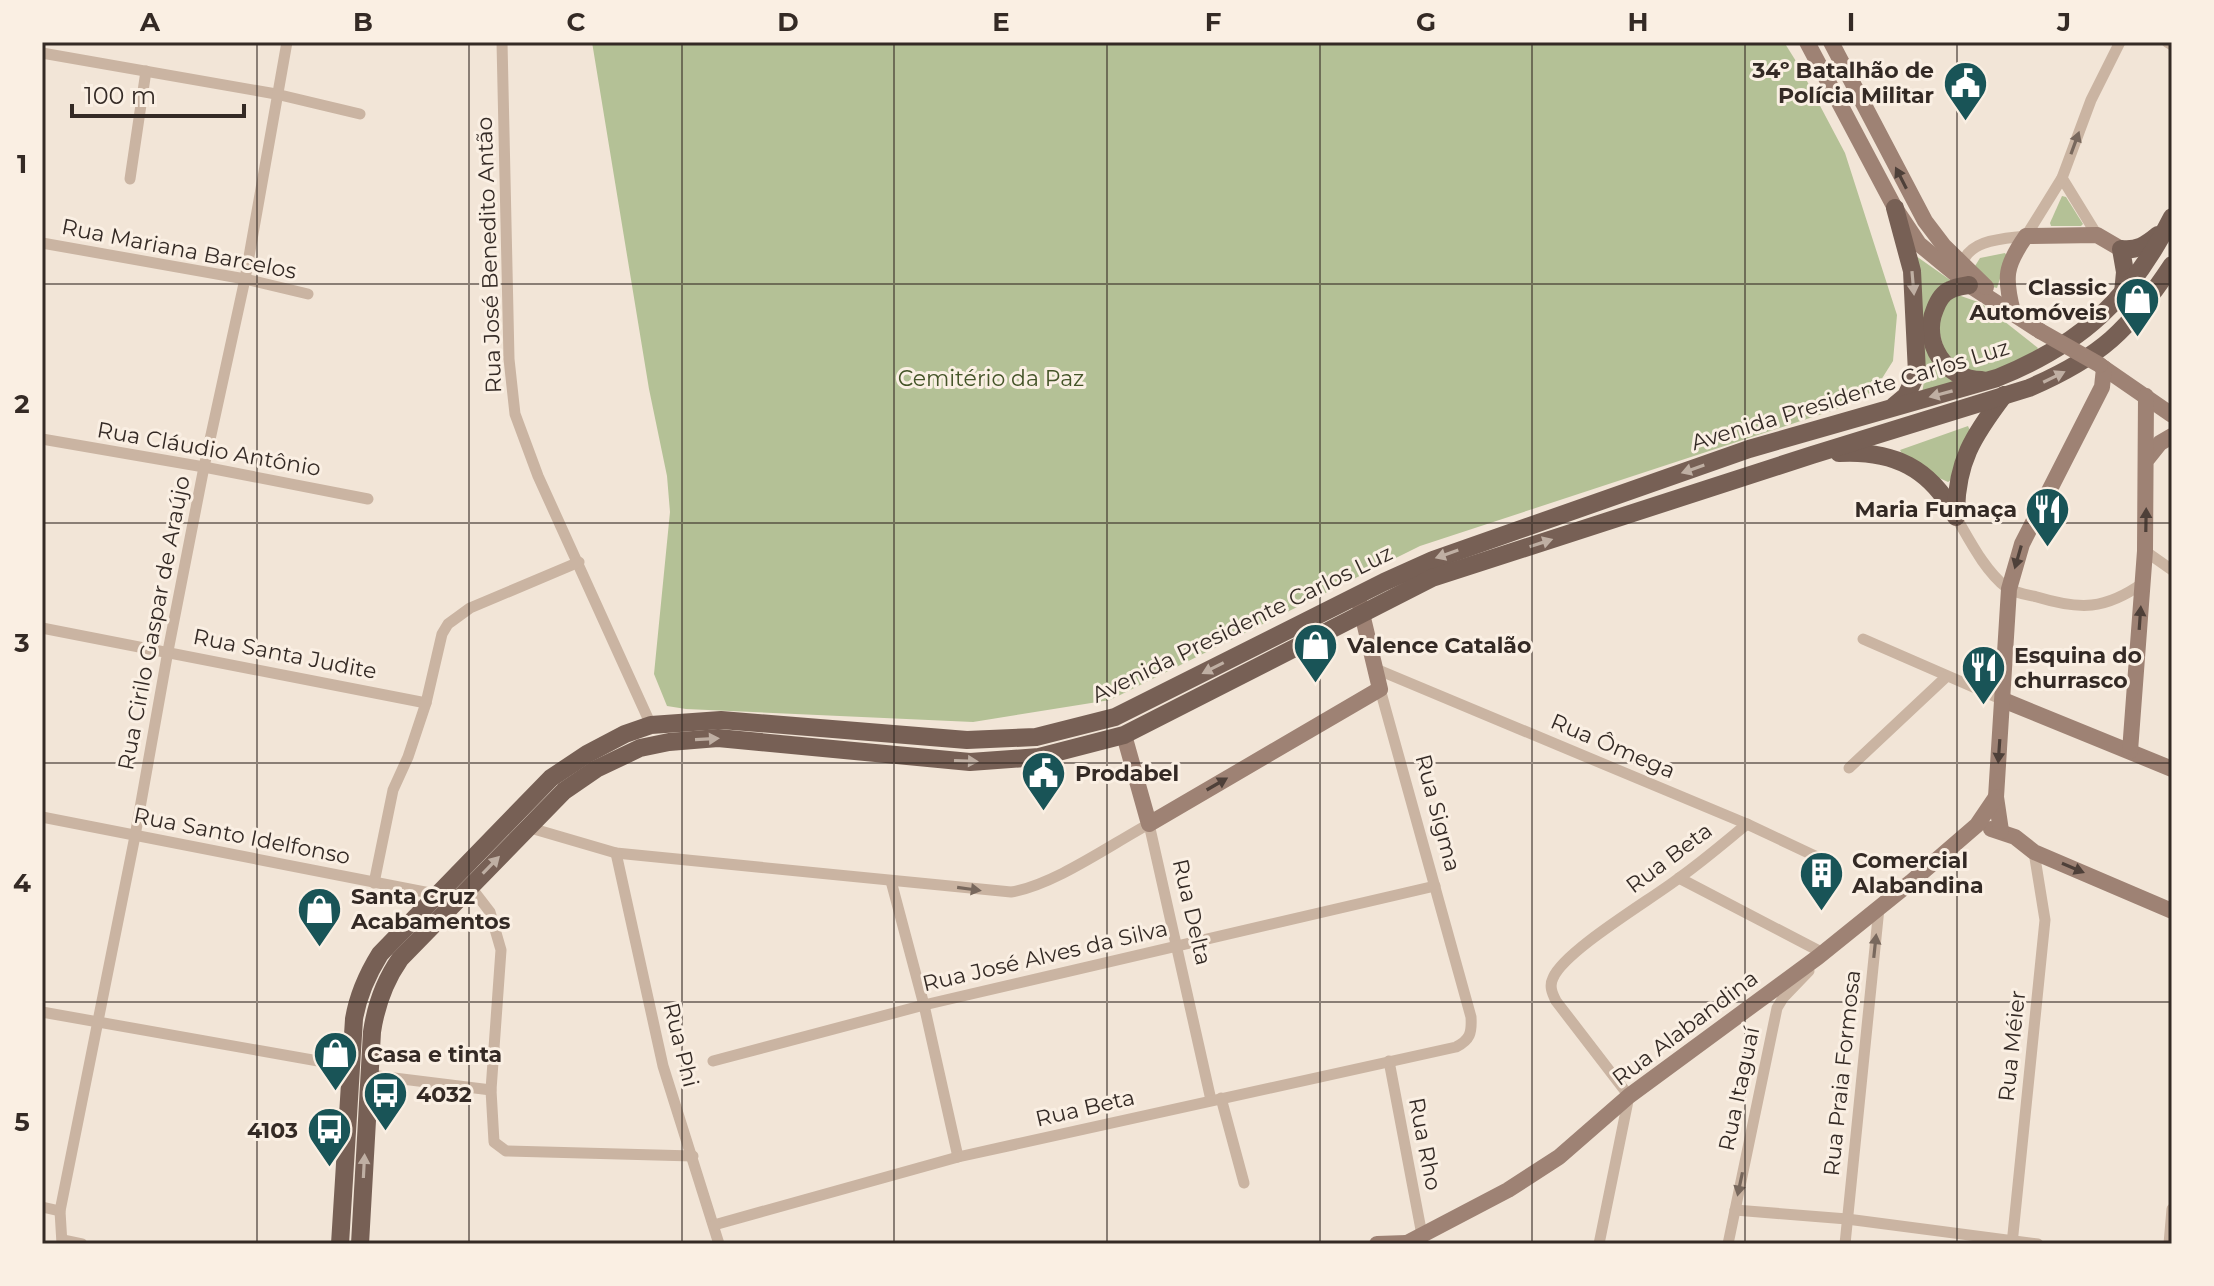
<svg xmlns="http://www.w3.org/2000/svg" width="2214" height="1286" font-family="Montserrat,sans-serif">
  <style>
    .green { fill: #b4c196 }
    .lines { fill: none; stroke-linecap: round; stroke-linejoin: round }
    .street { stroke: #cab4a2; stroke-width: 11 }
    .secondary { stroke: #9e8274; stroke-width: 16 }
    .primary { stroke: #776055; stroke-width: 18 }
    .secondary-bridge { stroke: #9e8274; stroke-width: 16 }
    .oneway { fill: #78685d }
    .oneway2 { fill: #4e4039 }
    .oneway3 { fill: #bfafa3 }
    .grid { fill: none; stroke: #342a25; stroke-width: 2; stroke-opacity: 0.55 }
    .labels { text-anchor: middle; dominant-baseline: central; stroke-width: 6; stroke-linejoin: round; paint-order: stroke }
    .poi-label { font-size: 22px; font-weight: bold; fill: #342a25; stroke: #faefe3; text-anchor: start }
    .street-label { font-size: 22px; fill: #342a25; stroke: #faefe3 }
    .park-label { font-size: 22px; fill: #445428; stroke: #faefe3 }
    .neatline { fill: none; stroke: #342a25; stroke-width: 3 }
    .grid-label { font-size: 26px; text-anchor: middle; font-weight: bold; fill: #342a25 }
  </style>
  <rect width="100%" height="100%" fill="#f2e5d7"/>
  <!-- green -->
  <g class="green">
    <polygon points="592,42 1784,42 1799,66 1845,153 1897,315 1893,361 1874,391 1837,409 1420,546 1110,700 973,722 686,709 667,706 654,674 670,512 667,476 649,389"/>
    <polygon points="2062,196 2066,197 2083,224 2081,226 2051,226 2050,223"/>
    <polygon points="2005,253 2007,256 1997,288 1993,287 1975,266 1980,258"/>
    <polygon points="1916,256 1953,282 1925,316 1957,381 1922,393 1925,376"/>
    <polygon points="1958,295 1981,303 2038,348 2034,354 1990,372 1973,373 1946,357 1936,320 1945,300"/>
    <path d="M 1968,426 L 1971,433 L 1955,477 L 1948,482 C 1932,474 1908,466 1900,450 Z"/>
  </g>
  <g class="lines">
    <!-- street -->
    <g class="street">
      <polyline points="502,42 509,359 515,414 538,476 651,725"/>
      <polyline points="2167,42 2172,45"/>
      <polyline points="42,53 276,94 360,114"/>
      <polyline points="2062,178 2097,235"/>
      <polyline points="130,179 146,71"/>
      <polyline points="42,243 245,279 308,294"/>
      <path d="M 1962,264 C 1970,239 2003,239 2026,236 L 2062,178 L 2091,100 L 2120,42"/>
      <polyline points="42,439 204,467 368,499"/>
      <path d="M 1956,517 C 1970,541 1985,571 2007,588 C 2015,593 2028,595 2037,597 C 2080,610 2105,610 2143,583"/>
      <polyline points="2145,551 2172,570"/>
      <polyline points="42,628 426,703"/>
      <polyline points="1863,639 2003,700"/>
      <polyline points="1376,669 1747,824 1832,864"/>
      <polyline points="1849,768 1946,677"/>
      <polyline points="42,817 435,894"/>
      <path d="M 527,827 L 616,853 L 1011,892 C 1054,885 1110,845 1149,824 L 1211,1100"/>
      <polyline points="616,853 663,1066 719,1244"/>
      <polyline points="1679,878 1823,953"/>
      <polyline points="891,881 924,1005 958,1157"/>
      <polyline points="374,883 393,790 408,757 426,703 442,634 448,624 470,608 579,562"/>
      <polyline points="470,886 490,912 501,950 491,1090 494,1142 506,1151 693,1156"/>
      <polyline points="42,1012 352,1067"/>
      <polyline points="713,1061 924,1005 1435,886"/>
      <polyline points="1389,1061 1422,1235"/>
      <polyline points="370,1075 491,1090"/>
      <polyline points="1221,1098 1244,1183"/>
      <polyline points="42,1207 60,1211"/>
      <polyline points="1735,1210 1847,1219 2038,1244"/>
      <path d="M 714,1225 L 958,1157 L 1456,1047 C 1470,1040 1472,1033 1471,1017 L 1380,689"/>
      <polyline points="63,1240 82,1244"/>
      <polyline points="62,1244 60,1211 135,836 168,651 204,467 245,279 287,42"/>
      <path d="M 1599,1244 L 1629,1096 L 1556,1001 C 1552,993 1549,986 1553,978 C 1565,950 1652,899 1679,878 C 1703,861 1725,842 1747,824"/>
      <polyline points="1728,1244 1777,1008 1783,998 1809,971"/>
      <polyline points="1845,1244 1879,908"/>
      <polyline points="2012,1244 2045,920 2034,852"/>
      <polyline points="2169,1244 2172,1209"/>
    </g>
    <!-- secondary -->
    <g class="secondary">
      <polyline points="1807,42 1895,208 1919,244 1969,285 2040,331"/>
      <polyline points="1831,42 1925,221 1944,246 1986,287"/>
      <path d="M 2013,312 C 2004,277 2005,266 2026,236 L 2097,235 L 2121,249"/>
      <polyline points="2101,366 2172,415"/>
      <polyline points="2148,458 2160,443 2172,436"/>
      <polyline points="2003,700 2172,769"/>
      <polyline points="1124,735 1149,824 1380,689 1359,601"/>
      <polyline points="2130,751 2145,551 2146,396"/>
      <polyline points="1991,829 2015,837 2034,852 2172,911"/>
      <polyline points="2001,831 1996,797 2009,589 2022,544 2102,387 2104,368"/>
      <polyline points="1377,1244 1407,1243"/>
      <polyline points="1405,1244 1508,1190 1559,1157 1629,1096 1818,957 1911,882 1977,825 1996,797"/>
    </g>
    <!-- primary -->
    <g class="primary">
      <path d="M 1969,285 C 1963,286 1955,287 1950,290 C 1943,293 1938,301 1935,309 C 1921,342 1945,380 1982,380"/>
      <path d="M 2123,293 L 2125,272 L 2121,249 C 2137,251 2146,245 2158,235"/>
      <polyline points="1894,406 1906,396 1917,373 1912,271 1895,208"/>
      <path d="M 1839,453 C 1893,450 1931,468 1956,517"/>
      <path d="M 1956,515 C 1956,462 1973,436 2004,395"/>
      <path d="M 340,1244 L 354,1019 C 358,995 367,975 380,954 L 551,778 L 587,754 L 625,734 L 651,725 L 721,720 L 967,740 L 1036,737 L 1115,717 L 1384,582 L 1433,560 L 1749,449 L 1997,378 C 2082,344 2130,299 2172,217"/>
      <path d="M 360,1244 L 372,1032 C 376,1005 384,982 400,959 L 564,791 L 596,769 L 640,748 L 669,742 L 718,738 L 970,762 L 1039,757 L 1124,735 L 1432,578 L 1812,455 L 2029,388 C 2101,357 2129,330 2172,265"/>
    </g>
    <!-- secondary-bridge -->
    <polyline class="secondary-bridge" points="2040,331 2100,365"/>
  </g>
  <!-- one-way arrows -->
  <defs><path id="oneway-solid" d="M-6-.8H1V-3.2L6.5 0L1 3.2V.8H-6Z" transform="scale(2)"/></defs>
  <g class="oneway">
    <use href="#oneway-solid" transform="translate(2075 143) rotate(-70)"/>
    <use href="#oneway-solid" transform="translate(969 889) rotate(8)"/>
    <use href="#oneway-solid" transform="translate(1875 946) rotate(-84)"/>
    <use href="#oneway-solid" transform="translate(1740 1184) rotate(102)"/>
  </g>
  <g class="oneway2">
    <use href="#oneway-solid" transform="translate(1901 178) rotate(-117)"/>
    <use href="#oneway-solid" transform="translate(2146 520) rotate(-89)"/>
    <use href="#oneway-solid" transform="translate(2018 557) rotate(106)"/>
    <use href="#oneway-solid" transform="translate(2140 618) rotate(-86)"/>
    <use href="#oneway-solid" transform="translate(1999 751) rotate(94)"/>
    <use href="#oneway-solid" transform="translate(1217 784) rotate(-30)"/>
    <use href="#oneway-solid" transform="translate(2073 868) rotate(23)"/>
  </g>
  <g class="oneway3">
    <use href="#oneway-solid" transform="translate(1913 283) rotate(85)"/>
    <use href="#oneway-solid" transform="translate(2054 377) rotate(-26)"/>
    <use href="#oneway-solid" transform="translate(1941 394) rotate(165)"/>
    <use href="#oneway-solid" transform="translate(1693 469) rotate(161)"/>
    <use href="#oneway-solid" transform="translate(1541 543) rotate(-18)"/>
    <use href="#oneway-solid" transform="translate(1447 554) rotate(161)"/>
    <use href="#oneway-solid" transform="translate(1213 668) rotate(153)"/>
    <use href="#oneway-solid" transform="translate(707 739) rotate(-3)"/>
    <use href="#oneway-solid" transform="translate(966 761) rotate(2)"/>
    <use href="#oneway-solid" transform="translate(491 865) rotate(-46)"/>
    <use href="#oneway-solid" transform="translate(364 1166) rotate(-87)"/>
  </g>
  <!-- grid -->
  <path class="grid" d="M 257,42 L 257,1244M 469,42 L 469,1244M 682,42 L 682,1244M 894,42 L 894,1244M 1107,42 L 1107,1244M 1320,42 L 1320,1244M 1532,42 L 1532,1244M 1745,42 L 1745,1244M 1957,42 L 1957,1244M 42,284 L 2172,284M 42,523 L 2172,523M 42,763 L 2172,763M 42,1002 L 2172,1002"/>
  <!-- icons -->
  <defs>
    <symbol id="civic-pin" viewBox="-11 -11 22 30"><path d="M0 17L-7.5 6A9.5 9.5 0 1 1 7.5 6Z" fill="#195457" stroke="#faefe3"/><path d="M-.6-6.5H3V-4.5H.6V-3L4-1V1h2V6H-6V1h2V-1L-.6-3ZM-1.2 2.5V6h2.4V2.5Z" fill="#fff"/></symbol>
    <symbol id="shop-pin" viewBox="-11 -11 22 30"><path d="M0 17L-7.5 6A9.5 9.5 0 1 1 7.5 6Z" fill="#195457" stroke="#faefe3"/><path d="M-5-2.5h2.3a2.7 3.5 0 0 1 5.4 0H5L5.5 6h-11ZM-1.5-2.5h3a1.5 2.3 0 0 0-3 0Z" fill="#fff"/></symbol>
    <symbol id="restaurant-pin" viewBox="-11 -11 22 30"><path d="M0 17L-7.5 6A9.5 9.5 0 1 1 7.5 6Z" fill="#195457" stroke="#faefe3"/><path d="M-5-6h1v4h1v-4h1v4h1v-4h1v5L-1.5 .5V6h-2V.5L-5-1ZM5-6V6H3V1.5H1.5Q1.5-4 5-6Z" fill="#fff"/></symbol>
    <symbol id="building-pin" viewBox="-11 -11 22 30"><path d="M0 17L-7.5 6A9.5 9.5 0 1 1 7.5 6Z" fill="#195457" stroke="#faefe3"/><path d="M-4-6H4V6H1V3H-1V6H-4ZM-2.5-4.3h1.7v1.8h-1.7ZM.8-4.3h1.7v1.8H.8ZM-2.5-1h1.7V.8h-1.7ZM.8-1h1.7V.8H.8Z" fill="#fff"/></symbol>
    <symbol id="bus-pin" viewBox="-11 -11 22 30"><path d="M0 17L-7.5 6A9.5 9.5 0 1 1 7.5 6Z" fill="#195457" stroke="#faefe3"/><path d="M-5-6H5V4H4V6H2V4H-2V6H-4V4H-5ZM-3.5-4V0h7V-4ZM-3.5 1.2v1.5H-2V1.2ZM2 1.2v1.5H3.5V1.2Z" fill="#fff"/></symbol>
  </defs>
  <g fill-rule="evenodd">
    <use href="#civic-pin" x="1940" y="58" width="51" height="69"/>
    <use href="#shop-pin" x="2112" y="274" width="51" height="69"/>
    <use href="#restaurant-pin" x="2022" y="484" width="51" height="69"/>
    <use href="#shop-pin" x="1290" y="620" width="51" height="69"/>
    <use href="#restaurant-pin" x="1958" y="642" width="51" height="69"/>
    <use href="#civic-pin" x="1018" y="748" width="51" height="69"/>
    <use href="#building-pin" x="1796" y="848" width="51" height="69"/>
    <use href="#shop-pin" x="294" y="884" width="51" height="69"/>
    <use href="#shop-pin" x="310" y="1028" width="51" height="69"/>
    <use href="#bus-pin" x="360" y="1068" width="51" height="69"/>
    <use href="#bus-pin" x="304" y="1104" width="51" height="69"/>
  </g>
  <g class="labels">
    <!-- poi labels -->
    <g class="poi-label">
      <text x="1934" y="70" text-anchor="end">34º Batalhão de<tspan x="1934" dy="25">Polícia Militar</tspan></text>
      <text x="2107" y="287" text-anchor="end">Classic<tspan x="2107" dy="25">Automóveis</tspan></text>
      <text x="2017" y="509" text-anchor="end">Maria Fumaça</text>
      <text x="1347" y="645">Valence Catalão</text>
      <text x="2014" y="655">Esquina do<tspan x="2014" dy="25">churrasco</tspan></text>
      <text x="1075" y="773">Prodabel</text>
      <text x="1852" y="860">Comercial<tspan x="1852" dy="25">Alabandina</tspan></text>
      <text x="351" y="896">Santa Cruz<tspan x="351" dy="25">Acabamentos</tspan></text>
      <text x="367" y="1054">Casa e tinta</text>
      <text x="416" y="1094">4032</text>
      <text x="298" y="1130" text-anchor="end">4103</text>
    </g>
    <!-- street labels -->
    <g class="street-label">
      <text transform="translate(179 249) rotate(11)">Rua Mariana Barcelos</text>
      <text transform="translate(489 255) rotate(-92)">Rua José Benedito Antão</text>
      <text transform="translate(1850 395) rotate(-17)">Avenida Presidente Carlos Luz</text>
      <text transform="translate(209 449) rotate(10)">Rua Cláudio Antônio</text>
      <text transform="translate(154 623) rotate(-79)">Rua Cirilo Gaspar de Araújo</text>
      <text transform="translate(1242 624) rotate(-26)">Avenida Presidente Carlos Luz</text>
      <text transform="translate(285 654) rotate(11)">Rua Santa Judite</text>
      <text transform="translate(1613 746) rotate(23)">Rua Ômega</text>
      <text transform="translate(1438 813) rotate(75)">Rua Sigma</text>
      <text transform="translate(242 836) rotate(11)">Rua Santo Idelfonso</text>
      <text transform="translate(1669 858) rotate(-37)">Rua Beta</text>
      <text transform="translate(1192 912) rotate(77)">Rua Delta</text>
      <text transform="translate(1045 956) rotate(-13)">Rua José Alves da Silva</text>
      <text transform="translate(1685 1028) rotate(-37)">Rua Alabandina</text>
      <text transform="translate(681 1045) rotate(76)">Rua Phi</text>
      <text transform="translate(2012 1046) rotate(-84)">Rua Méier</text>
      <text transform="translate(1842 1073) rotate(-84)">Rua Praia Formosa</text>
      <text transform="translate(1739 1089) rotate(-78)">Rua Itaguaí</text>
      <text transform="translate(1085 1108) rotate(-13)">Rua Beta</text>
      <text transform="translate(1425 1144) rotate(79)">Rua Rho</text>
    </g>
    <!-- park labels -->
    <g class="park-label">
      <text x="991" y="378">Cemitério da Paz</text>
    </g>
  </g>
  <!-- border -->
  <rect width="2214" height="1286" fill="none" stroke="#faefe3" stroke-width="88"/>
  <!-- scale -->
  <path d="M72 104v12h172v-12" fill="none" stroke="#342a25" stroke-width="4"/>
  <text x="84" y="104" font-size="24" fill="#342a25" stroke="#faefe3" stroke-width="6" paint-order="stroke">100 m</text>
  <rect x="44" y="44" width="2126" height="1198" class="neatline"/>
  <g class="grid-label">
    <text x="150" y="31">A</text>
    <text x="363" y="31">B</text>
    <text x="576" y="31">C</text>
    <text x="788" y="31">D</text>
    <text x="1001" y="31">E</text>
    <text x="1213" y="31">F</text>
    <text x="1426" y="31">G</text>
    <text x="1638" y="31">H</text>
    <text x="1851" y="31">I</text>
    <text x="2064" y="31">J</text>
    <text x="22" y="173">1</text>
    <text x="22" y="413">2</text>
    <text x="22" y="652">3</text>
    <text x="22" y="892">4</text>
    <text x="22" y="1131">5</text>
  </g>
</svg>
